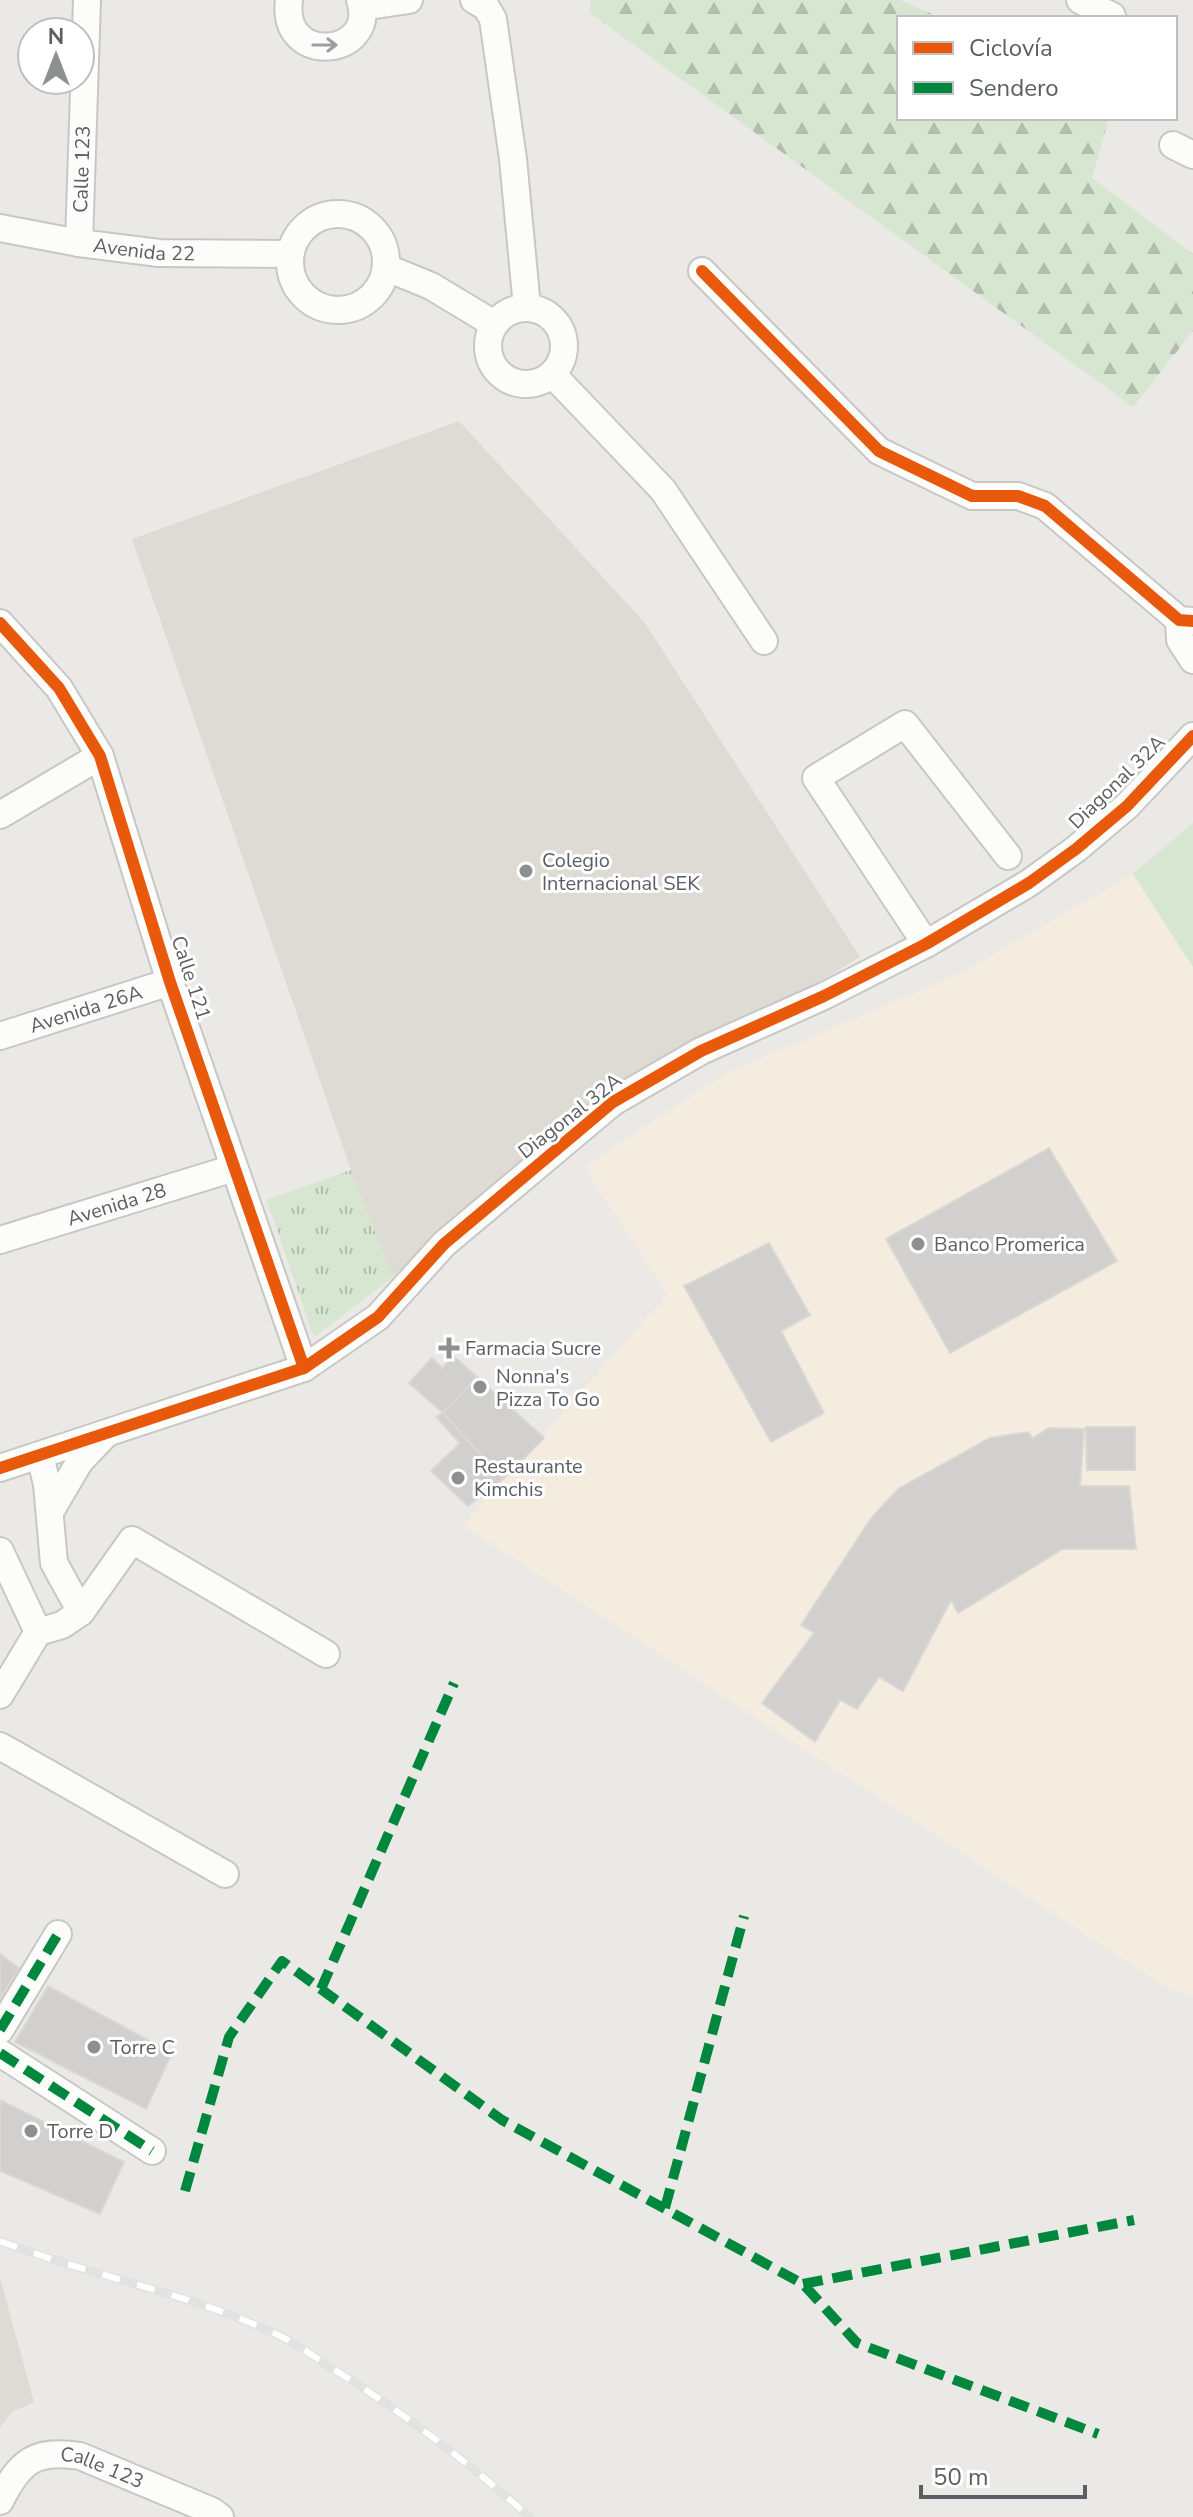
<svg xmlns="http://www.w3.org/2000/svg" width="1193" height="2517" font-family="'Nunito Sans',sans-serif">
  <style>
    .commercial { fill: #f4eddf }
    .education { fill: #dedbd5 }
    .forest { fill: url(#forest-firs) }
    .park { fill: url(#park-tufts) }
    .pitch { fill: #d6e6d1 }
    .building { fill: #d1d0ce; stroke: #dad8d4; stroke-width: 2 }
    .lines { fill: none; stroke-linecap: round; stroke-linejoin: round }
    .minor-casing { stroke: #c7c7c6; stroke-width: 30 }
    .minor { stroke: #fcfcfb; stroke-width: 26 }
    .rail-casing { stroke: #e2e2e2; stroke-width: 9 }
    .rail { stroke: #fff; stroke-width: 6; stroke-dasharray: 18; stroke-linecap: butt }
    .quiet { stroke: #00873e; stroke-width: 10; stroke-dasharray: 20 10; stroke-linecap: butt }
    .cycleway-casing { stroke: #fff; stroke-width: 17 }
    .cycleway { stroke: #e8590c; stroke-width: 12 }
    .oneway { stroke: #9b9ea0 }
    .poi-dot { fill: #8d8f90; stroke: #fff; stroke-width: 3 }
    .labels { text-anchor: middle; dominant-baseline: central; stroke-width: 6; stroke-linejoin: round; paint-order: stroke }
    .street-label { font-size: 20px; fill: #5b5f63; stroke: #fff }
    .poi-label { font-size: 20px; fill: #5b5f63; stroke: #fff; text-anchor: start }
  </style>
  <defs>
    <pattern id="forest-firs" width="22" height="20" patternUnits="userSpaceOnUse" patternTransform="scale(2)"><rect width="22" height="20" fill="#d6e6d1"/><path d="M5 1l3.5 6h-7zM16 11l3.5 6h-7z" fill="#b1bead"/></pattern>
    <pattern id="park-tufts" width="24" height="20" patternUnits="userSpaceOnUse" patternTransform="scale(2)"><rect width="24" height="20" fill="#d6e6d1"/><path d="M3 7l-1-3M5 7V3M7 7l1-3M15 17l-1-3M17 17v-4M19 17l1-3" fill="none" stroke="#b1bead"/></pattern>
  </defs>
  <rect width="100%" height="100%" fill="#ebe9e5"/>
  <!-- commercial -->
  <polygon class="commercial" points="1133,874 1193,967 1193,1996 1172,1991 463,1525 668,1294 584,1167 727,1073 957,975"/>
  <!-- education -->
  <g class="education">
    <polygon points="459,421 645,623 860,957 614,1106 314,1337 267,1200 351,1170 132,539"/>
    <polygon points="0,2278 34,2402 12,2412 0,2427"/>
  </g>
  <!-- forest -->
  <polygon class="forest" points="590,0 901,0 941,18 899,18 899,118 1109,118 1092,178 1193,254 1193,331 1133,407 590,13"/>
  <!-- park -->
  <polygon class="park" points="351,1170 393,1277 314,1337 267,1200"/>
  <!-- pitch -->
  <polygon class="pitch" points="1193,823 1193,967 1133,874"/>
  <!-- building -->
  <g class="building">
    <polygon points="1049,1148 1117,1261 950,1353 886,1239"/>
    <polygon points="769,1243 810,1315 781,1331 824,1413 771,1442 684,1286"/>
    <polygon points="454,1356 544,1438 503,1479 468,1506 431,1471 460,1443 436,1417 443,1413 409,1383 432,1358 442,1368"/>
    <polygon points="477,1377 544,1438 503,1479 443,1413"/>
    <polygon points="1086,1427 1135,1427 1135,1470 1087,1470"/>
    <polygon points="1086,1427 1135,1427 1135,1470 1087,1470"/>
    <polygon points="1049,1428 1084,1429 1080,1486 1129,1486 1136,1549 1063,1549 958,1613 951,1600 903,1691 879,1677 857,1709 840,1700 815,1742 762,1703 814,1633 801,1625 872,1517 898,1489 990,1438 1028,1432 1033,1438"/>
    <polygon points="0,1954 19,1968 0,1999"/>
    <polygon points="48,1986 172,2053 146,2109 15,2042"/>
    <polygon points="0,2100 124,2162 100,2214 0,2171"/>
  </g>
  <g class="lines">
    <defs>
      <g id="minor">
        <path d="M 289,0 C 280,68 379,56 360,0"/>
        <polyline points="474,0 486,7 493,19 513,159 527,307"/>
        <polyline points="1080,0 1112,16"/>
        <polyline points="362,7 409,0"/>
        <polyline points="1173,145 1193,155"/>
        <circle cx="338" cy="262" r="48"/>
        <path id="s1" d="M 0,228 L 79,243 L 159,253 L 290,254"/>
        <path id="s2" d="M 79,243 L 87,0"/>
        <polyline points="387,268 431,286 494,324"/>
        <polyline points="702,271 879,451 972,496 1018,496 1045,506 1179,620 1193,621"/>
        <circle cx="526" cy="346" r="38"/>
        <polyline points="552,374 663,490 764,641"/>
        <polyline points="1179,620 1180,640 1193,660"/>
        <polyline points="0,623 59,688 100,756 170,982 304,1368"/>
        <polyline points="0,815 100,756"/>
        <polyline points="926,944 816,778 905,724 1008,856"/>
        <path id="s3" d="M 0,1036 L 170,982"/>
        <path id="s4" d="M 0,1240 L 234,1168"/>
        <polyline points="40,1456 47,1484 54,1563 81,1612"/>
        <polyline points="0,1468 304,1368 378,1317 444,1244 613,1102 701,1051 824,996 926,944 1029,883 1076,849 1127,806 1193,736"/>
        <polyline points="50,1512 80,1461 103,1437"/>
        <polyline points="0,1551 38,1632"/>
        <polyline points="0,1695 38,1632 62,1625 81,1612 132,1540 326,1654"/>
        <polyline points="0,1746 225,1874"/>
        <polyline points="0,2030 58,1934"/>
        <polyline points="0,2053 152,2151"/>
        <path id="s5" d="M 0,2501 C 20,2461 35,2449 80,2456 L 212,2511 L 220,2517"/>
      </g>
    </defs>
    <!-- minor casing -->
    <use href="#minor" class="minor-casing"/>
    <!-- minor -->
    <use href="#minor" class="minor"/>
    <defs>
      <path id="rail" d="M 0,2241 C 91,2276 189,2293 278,2335 C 296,2343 313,2356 330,2367 C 402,2411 467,2462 530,2517"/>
    </defs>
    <!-- rail casing -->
    <use href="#rail" class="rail-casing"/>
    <!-- rail -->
    <use href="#rail" class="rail"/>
    <!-- quiet -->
    <g class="quiet">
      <polyline points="321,1989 454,1683"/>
      <polyline points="0,2030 58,1934"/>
      <polyline points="0,2053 152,2151"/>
      <polyline points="185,2191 229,2037 282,1961 502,2120 803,2284 857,2343 1098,2434"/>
      <polyline points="665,2208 744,1916"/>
      <polyline points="803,2284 1134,2220"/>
    </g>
    <defs>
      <g id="cycleway">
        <polyline points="702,271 879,451 972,496 1018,496 1045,506 1179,620 1193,621"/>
        <polyline points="0,623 59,688 100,756 170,982 304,1368"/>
        <polyline points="0,1468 304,1368 378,1317 444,1244 613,1102 701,1051 824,996 926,944 1029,883 1076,849 1127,806 1193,736"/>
      </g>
    </defs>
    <!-- cycleway casing -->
    <use href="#cycleway" class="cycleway-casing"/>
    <!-- cycleway -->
    <use href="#cycleway" class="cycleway"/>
  </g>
  <!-- one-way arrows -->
  <defs><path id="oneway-shaft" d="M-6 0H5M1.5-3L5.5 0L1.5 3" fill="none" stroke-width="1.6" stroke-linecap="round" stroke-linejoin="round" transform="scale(2)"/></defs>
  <use class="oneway" href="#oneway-shaft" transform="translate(325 45)"/>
  <!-- markers -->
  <g class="poi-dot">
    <circle cx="526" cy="871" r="8"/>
    <circle cx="918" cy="1244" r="8"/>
    <path d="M445 1336h8v8h8v8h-8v8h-8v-8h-8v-8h8z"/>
    <circle cx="480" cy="1387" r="8"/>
    <circle cx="458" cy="1478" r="8"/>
    <circle cx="94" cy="2047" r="8"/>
    <circle cx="31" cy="2131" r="8"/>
  </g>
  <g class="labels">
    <!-- street labels -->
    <g class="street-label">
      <text stroke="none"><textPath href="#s2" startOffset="74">Calle 123</textPath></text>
      <text stroke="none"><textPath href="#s1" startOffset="146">Avenida 22</textPath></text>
      <text transform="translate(1117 782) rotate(-44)">Diagonal 32A</text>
      <text transform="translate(191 978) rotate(72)">Calle 121</text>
      <text stroke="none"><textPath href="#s3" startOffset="90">Avenida 26A</textPath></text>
      <text transform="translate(570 1116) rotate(-38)">Diagonal 32A</text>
      <text stroke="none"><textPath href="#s4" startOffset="122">Avenida 28</textPath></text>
      <text stroke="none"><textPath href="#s5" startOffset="126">Calle 123</textPath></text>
    </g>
    <!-- poi labels -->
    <g class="poi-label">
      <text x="542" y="860">Colegio<tspan x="542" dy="23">Internacional SEK</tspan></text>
      <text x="934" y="1244">Banco Promerica</text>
      <text x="465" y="1348">Farmacia Sucre</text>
      <text x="496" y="1376">Nonna's<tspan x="496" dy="23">Pizza To Go</tspan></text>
      <text x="474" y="1466">Restaurante<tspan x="474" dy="23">Kimchis</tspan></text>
      <text x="110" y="2047">Torre C</text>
      <text x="47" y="2131">Torre D</text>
    </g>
  </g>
  <!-- legend -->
  <rect x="897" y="16" width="280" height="104" fill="#ffffff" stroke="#bdbfc1" stroke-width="2"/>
  <rect x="913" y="42" width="40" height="12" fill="#e8590c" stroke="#bdbfc1" stroke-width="2"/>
  <text x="969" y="56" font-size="24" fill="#5b5f63">Ciclovía</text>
  <rect x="913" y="82" width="40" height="12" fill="#00873e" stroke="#bdbfc1" stroke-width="2"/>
  <text x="969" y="96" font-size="24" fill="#5b5f63">Sendero</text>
  <!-- north arrow -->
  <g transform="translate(56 56)"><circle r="38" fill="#ffffff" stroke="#bdbfc1" stroke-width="2"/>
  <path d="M0-6L14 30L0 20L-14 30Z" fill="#8d8f90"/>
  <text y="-12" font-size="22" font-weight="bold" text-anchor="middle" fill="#5b5f63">N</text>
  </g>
  <!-- scale -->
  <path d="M921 2485v12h164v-12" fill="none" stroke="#5b5f63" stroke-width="4"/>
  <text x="933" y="2485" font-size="24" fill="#5b5f63" stroke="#ffffff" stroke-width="6" paint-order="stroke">50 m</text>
</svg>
